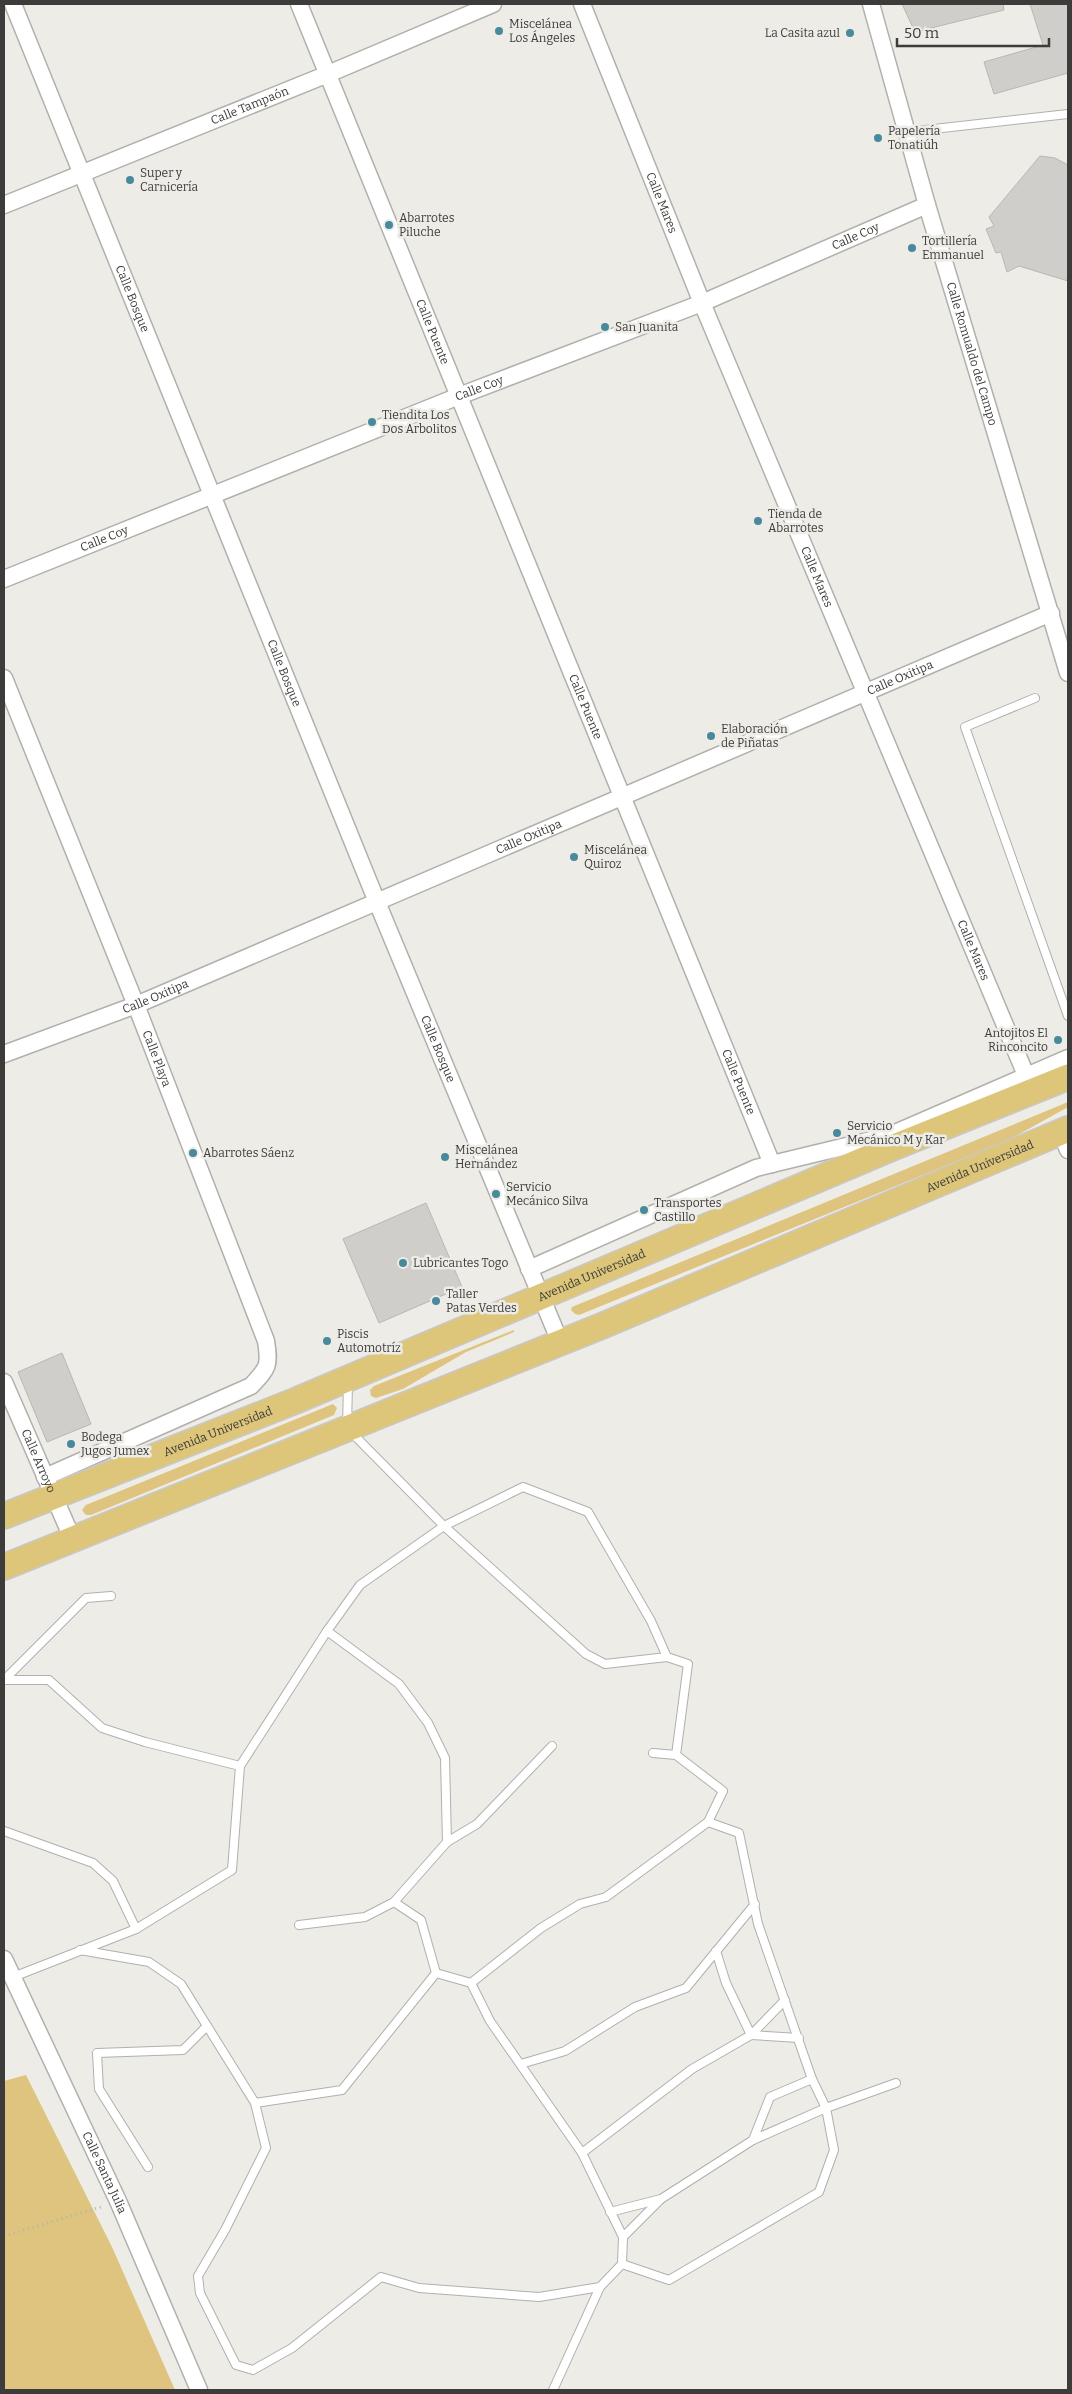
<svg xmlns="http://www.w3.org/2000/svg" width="1072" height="2394" font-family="Bitter,serif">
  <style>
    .green { fill: #dec47e }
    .building { fill: #d0ceca; stroke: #b9b7b3 }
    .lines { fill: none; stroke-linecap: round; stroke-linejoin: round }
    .lane-casing { stroke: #b2b0ac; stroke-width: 10 }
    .street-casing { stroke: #b2b0ac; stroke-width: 19 }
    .primary-casing { stroke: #c9c8c8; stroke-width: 28 }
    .path { stroke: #b5b4b0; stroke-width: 3; stroke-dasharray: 1 4; stroke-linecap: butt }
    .lane { stroke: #fff; stroke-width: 8 }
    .street { stroke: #fff; stroke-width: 16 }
    .primary { stroke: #ddc67a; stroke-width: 25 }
    .poi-dot { fill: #488a9b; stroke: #edece7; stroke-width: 2 }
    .labels { text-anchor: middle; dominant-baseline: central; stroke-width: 5; stroke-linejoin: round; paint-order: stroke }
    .poi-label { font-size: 12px; fill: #3d3c3a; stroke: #edece7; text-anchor: start }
    .street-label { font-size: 12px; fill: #3d3c3a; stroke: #edece7 }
  </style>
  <rect width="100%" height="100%" fill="#edece7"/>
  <!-- green -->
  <g class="green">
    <polygon points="1068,1102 1068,1107 1009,1140 579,1315 575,1314 571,1310 572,1307"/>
    <polygon points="514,1330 514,1332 466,1352 403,1389 376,1398 371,1396 370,1390 374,1386"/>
    <polygon points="333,1404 337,1408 334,1415 91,1515 86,1515 82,1510 86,1505"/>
    <polygon points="26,2075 112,2247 175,2390 4,2390 4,2081"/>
  </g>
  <!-- building -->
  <g class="building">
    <polygon points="902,4 1003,4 1004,10 915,32"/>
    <polygon points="1030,4 1068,4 1068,73 994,94 984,62 1043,45"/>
    <polygon points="1040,156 1055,158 1068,165 1068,281 1019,266 1007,272 1001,252 996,253 986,229 994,226 989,217"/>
    <polygon points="426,1203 462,1287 379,1323 343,1239"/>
    <polygon points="62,1353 91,1424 47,1442 18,1372"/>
  </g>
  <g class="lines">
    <defs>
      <g id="lane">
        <polyline points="907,132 1068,114"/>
        <polyline points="1035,698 965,727 1068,1016"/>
        <polyline points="348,1383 347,1428 444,1526 586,1654 605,1664 667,1657"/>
        <polyline points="327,1631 399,1684 428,1723 445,1758 447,1842"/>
        <polyline points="4,1680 49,1680 102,1728 145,1742 240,1766"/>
        <polyline points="4,1680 86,1598 111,1596"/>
        <polyline points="4,1831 93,1863 113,1881 136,1929"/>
        <polyline points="394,1902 421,1920 436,1973"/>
        <polyline points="299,1925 365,1917 394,1902 447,1842 477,1824 552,1746"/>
        <polyline points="80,1950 149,1962 181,1984 255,2103 342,2090 436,1973 471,1983 490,2021 582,2153 623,2237 622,2264 600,2287 539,2297 419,2288 381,2277 292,2348 253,2370 236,2365 200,2293 198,2276 225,2230 266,2148 255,2103"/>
        <polyline points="716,1951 726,1983 751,2035 799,2038"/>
        <polyline points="13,1977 136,1929 232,1870 240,1766 327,1631 360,1585 444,1526 523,1487 588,1512 651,1621 667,1657 688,1664 676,1755"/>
        <polyline points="471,1983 541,1928 580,1904 606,1897 708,1822"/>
        <polyline points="521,2064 565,2051 635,2007 686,1988 755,1904"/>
        <polyline points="753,2140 826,2108 896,2083"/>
        <polyline points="582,2153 692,2069 751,2035 785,2000"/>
        <polyline points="148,2167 99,2089 97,2053 183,2050 207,2026"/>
        <polyline points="610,2212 661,2199 753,2140 770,2097 812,2079"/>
        <polyline points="623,2237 660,2200"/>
        <polyline points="622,2264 669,2280 819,2192 834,2150 826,2108 812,2079 758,1924 739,1833 708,1822 723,1791 676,1755 653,1753"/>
        <polyline points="553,2390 600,2287"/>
      </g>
      <g id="street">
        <path id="s1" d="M 13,4 L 377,902 L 560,1342"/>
        <path id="s2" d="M 299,4 L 772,1164 L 756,1168 L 529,1269"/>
        <path id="s3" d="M 582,4 L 702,303 L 1033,1092"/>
        <path id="s4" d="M 871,4 L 927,205 L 1068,673"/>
        <path id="s5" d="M 4,205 L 328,74 L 493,4"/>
        <path id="s6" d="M 4,579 L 459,396 L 702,303 L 927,205"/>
        <path id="s7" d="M 4,678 L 136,1005 L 266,1341 C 270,1366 268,1368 251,1386 L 45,1477"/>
        <path id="s8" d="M 4,1054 L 136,1005 L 1051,613"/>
        <polyline points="1061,1133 1068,1150"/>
        <polyline points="772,1164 888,1136 1068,1058"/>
        <path id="s9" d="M 4,1382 L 73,1540"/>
        <path id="s10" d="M 4,1959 L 118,2201 L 199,2390"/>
      </g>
      <g id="primary">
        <path id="s11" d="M 4,1516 L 295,1401 L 894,1147 L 1068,1077"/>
        <path id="s12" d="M 4,1567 L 604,1325 L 1068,1129"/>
      </g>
    </defs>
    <!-- lane casing -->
    <use href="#lane" class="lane-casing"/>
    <!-- street casing -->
    <use href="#street" class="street-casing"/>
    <!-- primary casing -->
    <use href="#primary" class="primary-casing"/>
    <!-- path -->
    <polyline class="path" points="4,2236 101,2207"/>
    <!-- lane -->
    <use href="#lane" class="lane"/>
    <!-- street -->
    <use href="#street" class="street"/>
    <!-- primary -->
    <use href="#primary" class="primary"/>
  </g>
  <!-- markers -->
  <g class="poi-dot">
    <circle cx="499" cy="31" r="5"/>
    <circle cx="850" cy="33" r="5"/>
    <circle cx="878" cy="138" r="5"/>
    <circle cx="130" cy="180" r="5"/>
    <circle cx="389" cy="225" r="5"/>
    <circle cx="912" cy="248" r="5"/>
    <circle cx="605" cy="327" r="5"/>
    <circle cx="372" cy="422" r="5"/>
    <circle cx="758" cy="521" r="5"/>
    <circle cx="711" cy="736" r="5"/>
    <circle cx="574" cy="857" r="5"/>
    <circle cx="1058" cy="1040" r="5"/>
    <circle cx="837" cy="1133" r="5"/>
    <circle cx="193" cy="1153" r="5"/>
    <circle cx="445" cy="1157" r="5"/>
    <circle cx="496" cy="1194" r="5"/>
    <circle cx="644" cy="1210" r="5"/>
    <circle cx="403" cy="1263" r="5"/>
    <circle cx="436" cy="1301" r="5"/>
    <circle cx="327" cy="1341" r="5"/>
    <circle cx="71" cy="1444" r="5"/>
  </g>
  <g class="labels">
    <!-- poi labels -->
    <g class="poi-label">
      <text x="509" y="24">Miscelánea<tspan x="509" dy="14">Los Ángeles</tspan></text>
      <text x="840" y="33" text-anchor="end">La Casita azul</text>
      <text x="888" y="131">Papelería<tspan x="888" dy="14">Tonatiúh</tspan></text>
      <text x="140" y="173">Super y<tspan x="140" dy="14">Carnicería</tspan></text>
      <text x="399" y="218">Abarrotes<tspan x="399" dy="14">Piluche</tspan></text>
      <text x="922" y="241">Tortillería<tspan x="922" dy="14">Emmanuel</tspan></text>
      <text x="615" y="327">San Juanita</text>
      <text x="382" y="415">Tiendita Los<tspan x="382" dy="14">Dos Arbolitos</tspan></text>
      <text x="768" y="514">Tienda de<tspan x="768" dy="14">Abarrotes</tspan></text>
      <text x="721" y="729">Elaboración<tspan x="721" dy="14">de Piñatas</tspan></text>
      <text x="584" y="850">Miscelánea<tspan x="584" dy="14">Quiroz</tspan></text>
      <text x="1048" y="1033" text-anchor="end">Antojitos El<tspan x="1048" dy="14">Rinconcito</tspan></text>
      <text x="847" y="1126">Servicio<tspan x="847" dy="14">Mecánico M y Kar</tspan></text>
      <text x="455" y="1150">Miscelánea<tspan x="455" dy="14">Hernández</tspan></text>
      <text x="203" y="1153">Abarrotes Sáenz</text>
      <text x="506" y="1187">Servicio<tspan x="506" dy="14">Mecánico Silva</tspan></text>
      <text x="654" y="1203">Transportes<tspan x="654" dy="14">Castillo</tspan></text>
      <text x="413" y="1263">Lubricantes Togo</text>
      <text x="446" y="1294">Taller<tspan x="446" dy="14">Patas Verdes</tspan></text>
      <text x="337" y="1334">Piscis<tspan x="337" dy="14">Automotríz</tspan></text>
      <text x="81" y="1437">Bodega<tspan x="81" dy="14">Jugos Jumex</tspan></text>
    </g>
    <!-- street labels -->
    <g class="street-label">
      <text stroke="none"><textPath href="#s5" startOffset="265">Calle Tampaón</textPath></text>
      <text stroke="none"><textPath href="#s3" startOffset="214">Calle Mares</textPath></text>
      <text stroke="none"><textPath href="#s6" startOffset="918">Calle Coy</textPath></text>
      <text stroke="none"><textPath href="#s1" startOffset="318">Calle Bosque</textPath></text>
      <text stroke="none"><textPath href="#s2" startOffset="354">Calle Puente</textPath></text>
      <text stroke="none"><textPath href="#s4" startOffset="364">Calle Romualdo del Campo</textPath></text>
      <text stroke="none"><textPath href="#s6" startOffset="512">Calle Coy</textPath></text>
      <text stroke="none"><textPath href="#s6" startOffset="108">Calle Coy</textPath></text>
      <text stroke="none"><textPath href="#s3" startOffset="619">Calle Mares</textPath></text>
      <text stroke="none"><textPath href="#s1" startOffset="722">Calle Bosque</textPath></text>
      <text stroke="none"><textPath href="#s8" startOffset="972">Calle Oxitipa</textPath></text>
      <text stroke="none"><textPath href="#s2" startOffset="759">Calle Puente</textPath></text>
      <text stroke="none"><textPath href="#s8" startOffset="568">Calle Oxitipa</textPath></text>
      <text stroke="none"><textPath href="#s3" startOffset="1024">Calle Mares</textPath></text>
      <text stroke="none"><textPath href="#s8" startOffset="162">Calle Oxitipa</textPath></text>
      <text stroke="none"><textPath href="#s1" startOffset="1128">Calle Bosque</textPath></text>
      <text stroke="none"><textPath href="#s7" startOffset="410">Calle Playa</textPath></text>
      <text stroke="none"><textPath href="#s2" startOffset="1164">Calle Puente</textPath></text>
      <text stroke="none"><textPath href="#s12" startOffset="1055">Avenida Universidad</textPath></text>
      <text stroke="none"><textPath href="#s11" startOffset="635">Avenida Universidad</textPath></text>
      <text stroke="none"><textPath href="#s11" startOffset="230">Avenida Universidad</textPath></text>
      <text stroke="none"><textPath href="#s9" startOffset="86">Calle Arroyo</textPath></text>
      <text stroke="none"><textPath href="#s10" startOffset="236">Calle Santa Julia</textPath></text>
    </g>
  </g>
  <!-- border -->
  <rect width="1072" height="2394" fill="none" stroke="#3d3c3a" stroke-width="10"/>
  <!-- scale -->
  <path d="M897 38v8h152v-8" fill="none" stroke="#3d3c3a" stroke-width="2.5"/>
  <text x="904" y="38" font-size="15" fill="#3d3c3a" stroke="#edece7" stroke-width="4" paint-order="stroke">50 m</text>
</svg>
